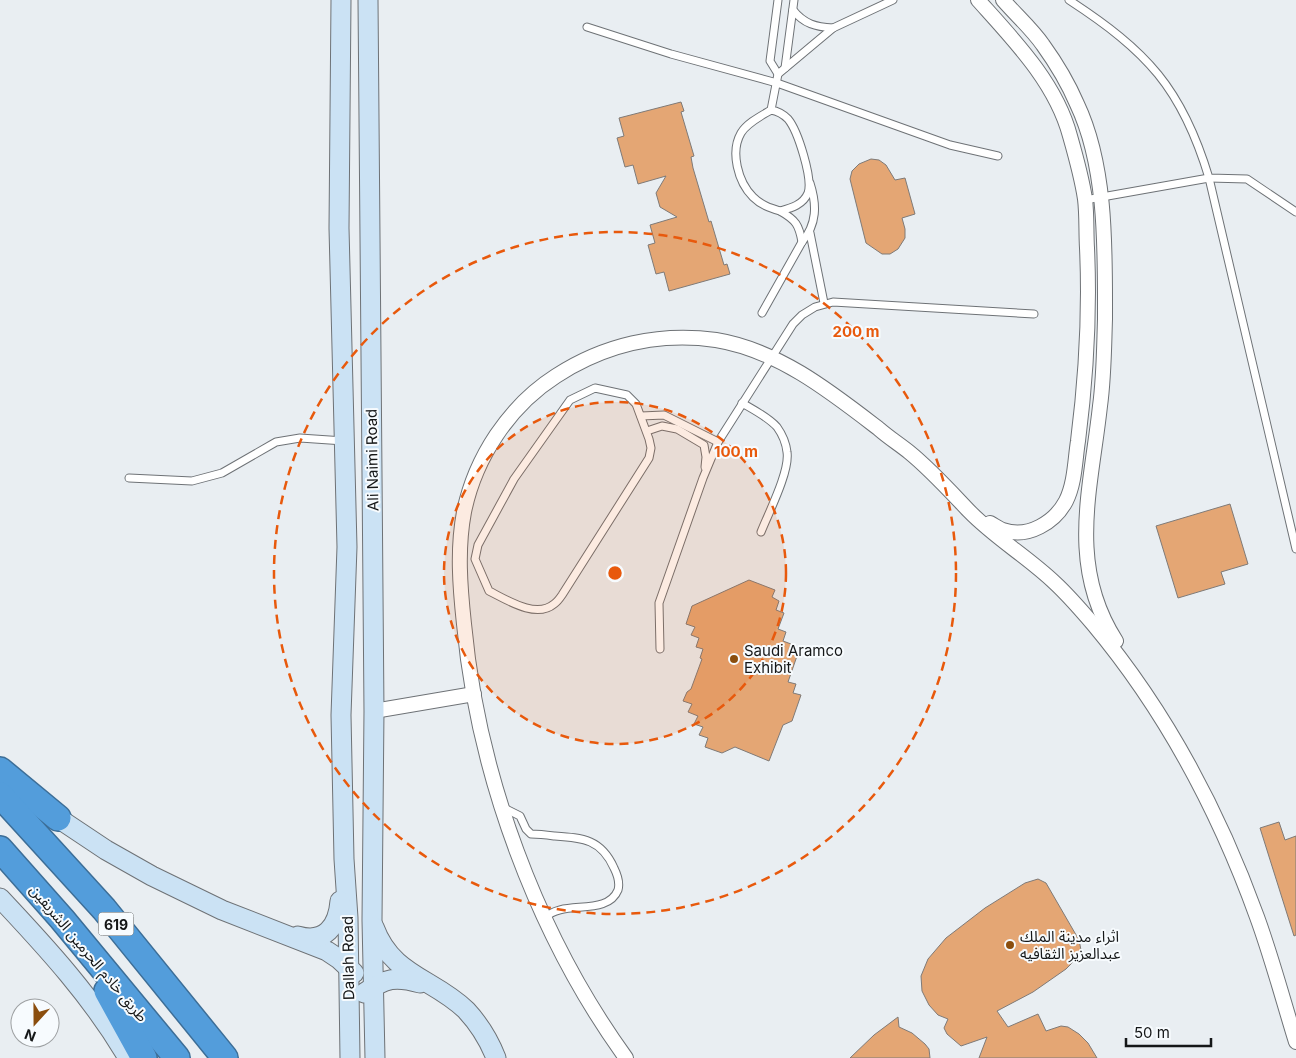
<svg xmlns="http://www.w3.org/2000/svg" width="1296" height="1058" font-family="Inter,'Noto Sans Arabic',sans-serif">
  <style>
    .building { fill: #e4a674; stroke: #7f7a77 }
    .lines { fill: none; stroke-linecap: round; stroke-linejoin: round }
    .service-casing { stroke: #6e7276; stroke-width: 9 }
    .minor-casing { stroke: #6e7276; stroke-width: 16 }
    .secondary-casing { stroke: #6e7276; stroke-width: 21 }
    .motorway-casing { stroke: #3d6e97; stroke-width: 28 }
    .service { stroke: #fff; stroke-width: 7 }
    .minor { stroke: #fff; stroke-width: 14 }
    .secondary { stroke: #cbe2f4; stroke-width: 19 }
    .motorway { stroke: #539ddb; stroke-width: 25 }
    .ring { fill: none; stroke: #e8590c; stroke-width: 2.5; stroke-dasharray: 9 6 }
    .poi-dot { fill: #8b4e0e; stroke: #f7fbfe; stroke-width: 2 }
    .labels { text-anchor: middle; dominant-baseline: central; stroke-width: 4; stroke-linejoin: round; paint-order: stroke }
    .shield { fill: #f7fbfe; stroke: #595b5d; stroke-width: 1 }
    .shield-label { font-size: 14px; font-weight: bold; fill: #151718 }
    .street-label { font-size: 15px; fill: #151718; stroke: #f7fbfe }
    .poi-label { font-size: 15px; fill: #151718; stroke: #f7fbfe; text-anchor: start }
    .centre { fill: #e8590c; stroke: #f7fbfe; stroke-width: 2.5 }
    .ring-label { font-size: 15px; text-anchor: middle; font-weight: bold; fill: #e8590c; stroke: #f7fbfe; stroke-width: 4; stroke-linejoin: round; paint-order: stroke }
  </style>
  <rect width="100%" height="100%" fill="#e9eef2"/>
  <!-- building -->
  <g class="building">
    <polygon points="681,102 684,111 681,112 694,156 691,157 693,168 709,222 711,221 724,265 727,264 730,274 669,291 664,272 656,274 648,245 655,243 650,225 677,217 660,207 656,193 666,176 638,184 633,165 625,167 617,138 624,136 619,118"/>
    <polygon points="871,159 879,160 886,165 895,180 905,178 915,214 902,218 905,229 905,238 898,249 890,254 882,254 866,243 850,179 852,171 859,164"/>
    <polygon points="1230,504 1248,564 1221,572 1225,584 1178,598 1156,526"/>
    <polygon points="749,580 775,590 772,597 779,601 776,610 784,613 778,629 786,632 783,641 791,644 788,652 797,656 788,682 796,684 793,693 801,695 792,721 783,725 769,761 735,747 722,753 705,747 708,738 699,735 703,727 694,724 698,716 688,712 692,704 683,701 687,692 691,689 702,659 700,658 703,649 696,647 699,638 691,635 695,627 686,624 692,606"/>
    <polygon points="1279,822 1285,840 1296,836 1296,935 1294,936 1260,828"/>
    <polygon points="1038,879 1046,883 1079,940 1081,950 1077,958 1066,969 1033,992 997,1011 1008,1027 1038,1014 1046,1031 1061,1026 1068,1027 1079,1034 1088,1043 1097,1058 979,1058 987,1037 961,1046 947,1034 944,1028 948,1019 938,1015 929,1005 922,991 921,976 928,959 946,938 985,908 1025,883"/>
    <polygon points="898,1017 899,1027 912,1033 925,1044 929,1049 930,1058 850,1058 874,1035"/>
  </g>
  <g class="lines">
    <defs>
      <g id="service">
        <path d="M 1069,0 C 1147,51 1182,88 1209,178 L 1247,179 L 1296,212"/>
        <path d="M 793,10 C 804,24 816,27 833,28"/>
        <polyline points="587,27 671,54 777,83 950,145 998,156"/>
        <polyline points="785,68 794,0"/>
        <polyline points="778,74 833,28 893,0"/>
        <path d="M 771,110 C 777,111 784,115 788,119 C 798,131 813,179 808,193 C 803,205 791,208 780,211 C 770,208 761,205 753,197 C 738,182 730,152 741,133 C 747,123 761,116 771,110 L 778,74 L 770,61 L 778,0"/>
        <polyline points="1085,200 1209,178 1296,549"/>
        <path d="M 780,211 C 796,220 799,225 802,242"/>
        <polyline points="810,233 824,303"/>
        <path d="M 762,313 L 802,242 C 817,224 817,205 810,183"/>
        <path d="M 595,388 L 627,395 L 636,404 L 649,439 L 651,448 L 649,458 L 562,595 C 560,598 557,602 554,604 C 536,619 507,600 489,591 L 475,559 L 478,545 L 514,479 L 570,400 Z"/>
        <path d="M 742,403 C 754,410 768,417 777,427 C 782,434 786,443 787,452 C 790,471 769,512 761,532"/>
        <polyline points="641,416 664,415 718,442"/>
        <polyline points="647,431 662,426 677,429 704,445 706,457 705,467"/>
        <polyline points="129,478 192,481 222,473 276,442 300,438 344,441"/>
        <polyline points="660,649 659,603 703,478 718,442 793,324 802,315 815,307 833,302 1034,314"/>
        <path d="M 502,807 L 520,816 L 526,829 L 531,834 C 539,834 547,835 554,836 C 583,838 601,839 614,868 C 617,874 620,883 618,890 C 607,917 562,899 545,918"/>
      </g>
      <g id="minor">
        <path d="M 978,0 C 1014,40 1056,83 1070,136 C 1076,157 1082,179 1085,199 C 1087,215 1086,232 1087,248 C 1090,313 1086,378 1078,441 C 1075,460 1075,483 1066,501 C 1055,522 1028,539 1003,530 C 999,529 994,525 990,523"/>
        <path d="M 1003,0 C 1016,15 1032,29 1043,45 C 1056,63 1068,83 1077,104 C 1107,167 1105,251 1105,319 C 1104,348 1104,377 1100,406 C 1091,489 1067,565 1116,641"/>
        <polyline points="374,711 474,694"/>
        <path d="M 626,1058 C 537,935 478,775 464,624 C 460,587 457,549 464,512 C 475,458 509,406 556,376 C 604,345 659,332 716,340 C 778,350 831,392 879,429 C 888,437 899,444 909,452 C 930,469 949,490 969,511 C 995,538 1028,557 1055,583 C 1068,595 1081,610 1093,624 C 1165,710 1219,812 1257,917 C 1272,958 1283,1000 1296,1042"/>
      </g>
      <g id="secondary">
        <polyline points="341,0 339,228 347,547 341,715 344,859 348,918 350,1058"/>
        <polyline points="368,0 374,711 372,920 375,1058"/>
        <polyline points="50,810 58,818 106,850 152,876 222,910 327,951 339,959 354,973"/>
        <path d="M 0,898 C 47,948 93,998 128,1058"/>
        <path d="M 374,927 C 392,976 433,978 466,1010 C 479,1024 489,1040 496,1058"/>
        <path d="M 298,936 C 325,944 338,926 340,901"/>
        <path d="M 364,993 C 386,978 395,976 420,983"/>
      </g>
      <g id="motorway">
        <polyline points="0,770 58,818"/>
        <polyline points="0,795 104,909 225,1058"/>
        <polyline points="0,849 62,919 177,1058"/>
        <polyline points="107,991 144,1058"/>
      </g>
    </defs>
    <!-- service casing -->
    <use href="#service" class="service-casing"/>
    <!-- minor casing -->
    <use href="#minor" class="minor-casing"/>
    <!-- secondary casing -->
    <use href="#secondary" class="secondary-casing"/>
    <!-- motorway casing -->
    <use href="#motorway" class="motorway-casing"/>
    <!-- service -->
    <use href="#service" class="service"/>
    <!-- minor -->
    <use href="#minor" class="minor"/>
    <!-- secondary -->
    <use href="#secondary" class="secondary"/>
    <!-- motorway -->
    <use href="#motorway" class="motorway"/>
  </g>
  <!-- distance rings -->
  <circle cx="615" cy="573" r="171" fill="#e8590c" fill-opacity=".12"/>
  <g class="ring">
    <circle cx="615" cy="573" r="171"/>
    <circle cx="615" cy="573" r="341"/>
  </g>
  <!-- markers -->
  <g class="poi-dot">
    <circle cx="734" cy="659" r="5"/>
    <circle cx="1010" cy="945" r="5"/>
  </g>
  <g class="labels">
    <!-- shield labels -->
    <rect class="shield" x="98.5" y="912.5" width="35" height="23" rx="4"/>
    <g class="shield-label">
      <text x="116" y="924">619</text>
    </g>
    <!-- street labels -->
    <g class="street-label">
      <text transform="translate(372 460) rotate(-91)">Ali Naimi Road</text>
      <text transform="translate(89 953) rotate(50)">طريق خادم الحرمين الشريفين</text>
      <text transform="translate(348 958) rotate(-91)">Dallah Road</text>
    </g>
    <!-- poi labels -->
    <g class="poi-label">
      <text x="744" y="650">Saudi Aramco<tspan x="744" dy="17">Exhibit</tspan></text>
      <text x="1020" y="936">اثراء مدينة الملك<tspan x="1020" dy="17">عبدالعزيز الثقافيه</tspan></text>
    </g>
  </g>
  <circle cx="615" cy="573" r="8" class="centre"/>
  <g class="ring-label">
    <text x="856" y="337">200 m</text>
    <text x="736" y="457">100 m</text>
  </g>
  <!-- north arrow -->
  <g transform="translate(35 1023) rotate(201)"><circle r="24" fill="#f7fbfe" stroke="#9da0a2"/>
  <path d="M0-4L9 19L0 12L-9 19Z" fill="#8b4e0e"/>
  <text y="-8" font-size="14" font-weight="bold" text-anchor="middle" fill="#151718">N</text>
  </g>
  <!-- scale -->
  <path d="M1126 1038v8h85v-8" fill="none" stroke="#151718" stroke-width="2.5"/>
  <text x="1134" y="1038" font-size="15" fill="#151718" stroke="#f7fbfe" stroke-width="4" paint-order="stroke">50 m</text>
</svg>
